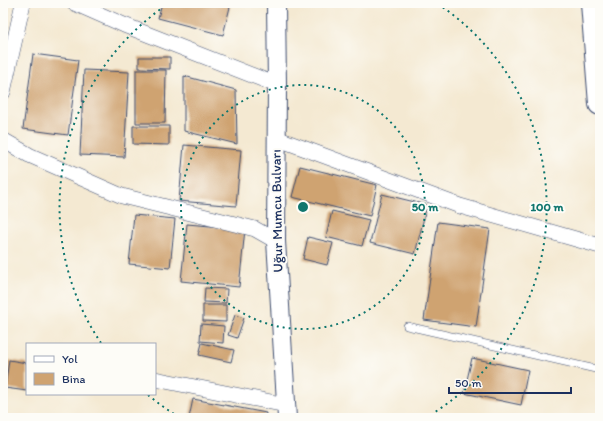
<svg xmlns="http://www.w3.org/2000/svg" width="603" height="421" font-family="Itim,sans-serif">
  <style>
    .building { fill: #cfa371 }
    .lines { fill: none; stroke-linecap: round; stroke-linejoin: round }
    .service-casing { stroke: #3c4b6f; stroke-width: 8 }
    .minor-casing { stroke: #3c4b6f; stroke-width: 16 }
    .tertiary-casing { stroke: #3c4b6f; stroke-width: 20 }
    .trunk-casing { stroke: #3c4b6f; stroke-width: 24 }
    .service { stroke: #fff; stroke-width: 7 }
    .minor { stroke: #fff; stroke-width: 15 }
    .tertiary { stroke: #fff; stroke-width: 18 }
    .trunk { stroke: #fff; stroke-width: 22 }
    .ring { fill: none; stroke: #0f766e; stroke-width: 2; stroke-dasharray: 2 4 }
    .labels { text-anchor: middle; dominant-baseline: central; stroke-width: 4; stroke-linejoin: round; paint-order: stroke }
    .street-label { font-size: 14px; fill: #1b2f5e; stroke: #fdfcf7 }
    .centre { fill: #0f766e; stroke: #fdfcf7; stroke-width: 2 }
    .ring-label { font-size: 12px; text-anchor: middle; font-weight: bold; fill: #0f766e; stroke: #fdfcf7; stroke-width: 4; stroke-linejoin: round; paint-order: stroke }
  </style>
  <rect width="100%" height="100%" fill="#fdfcf7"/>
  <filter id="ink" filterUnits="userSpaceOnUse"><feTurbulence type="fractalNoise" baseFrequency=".025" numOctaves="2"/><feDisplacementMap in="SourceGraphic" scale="8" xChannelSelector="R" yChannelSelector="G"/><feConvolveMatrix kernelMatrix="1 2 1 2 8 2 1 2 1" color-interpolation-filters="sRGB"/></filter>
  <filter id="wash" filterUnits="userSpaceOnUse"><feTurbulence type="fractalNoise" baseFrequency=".012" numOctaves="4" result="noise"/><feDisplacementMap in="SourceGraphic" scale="16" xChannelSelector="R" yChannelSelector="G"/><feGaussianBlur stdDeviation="0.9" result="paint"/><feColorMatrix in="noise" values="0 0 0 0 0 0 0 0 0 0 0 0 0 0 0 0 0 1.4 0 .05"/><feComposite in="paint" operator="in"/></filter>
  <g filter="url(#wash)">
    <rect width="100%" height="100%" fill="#f4e9d2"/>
    <g id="blocks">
      <!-- building -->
      <g class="building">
        <polygon points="162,3 231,3 223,35 158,18"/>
        <polygon points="33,54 78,60 68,135 23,129"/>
        <polygon points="139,57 170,57 170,69 139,68"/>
        <polygon points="84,70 129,72 124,157 80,155"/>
        <polygon points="136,70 166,70 165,123 136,123"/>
        <polygon points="184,76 236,90 237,144 184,131"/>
        <polygon points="133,126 169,126 169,145 133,144"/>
        <polygon points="184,145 241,150 236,206 179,201"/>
        <polygon points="300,166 377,185 370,216 292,197"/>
        <polygon points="382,194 427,205 415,254 370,243"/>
        <polygon points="332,211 369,220 362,246 326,237"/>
        <polygon points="134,215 175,219 170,268 129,264"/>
        <polygon points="438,222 490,229 476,327 424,320"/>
        <polygon points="187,224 245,229 239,287 181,281"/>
        <polygon points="308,237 333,243 327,265 303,259"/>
        <polygon points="205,288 227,289 226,303 204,302"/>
        <polygon points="203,305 226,305 226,322 203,321"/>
        <polygon points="235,315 244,318 237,338 228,335"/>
        <polygon points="201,324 224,326 223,343 200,341"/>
        <polygon points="202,343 234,350 231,362 199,355"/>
        <polygon points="472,358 528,370 521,405 464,393"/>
        <polygon points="9,360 27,363 27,391 5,388"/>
        <polygon points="193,399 266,413 265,418 189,418"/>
      </g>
    </g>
  </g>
  <g filter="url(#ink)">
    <use href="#blocks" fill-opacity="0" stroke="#3c4b6f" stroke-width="1"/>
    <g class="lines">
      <defs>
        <polyline id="service" points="407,326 600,370"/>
        <g id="minor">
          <polyline points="74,3 124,25 277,85"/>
          <polyline points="3,92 23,3"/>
          <polyline points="276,138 460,206 600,246"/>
          <polyline points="3,140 29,155 122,196 255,229 276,241"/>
          <polyline points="155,379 286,405"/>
        </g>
        <polyline id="tertiary" points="276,3 277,85 276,241 287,418"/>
        <polyline id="trunk" points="592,3 600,104"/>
      </defs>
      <!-- service casing -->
      <use href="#service" class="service-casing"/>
      <!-- minor casing -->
      <use href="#minor" class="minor-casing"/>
      <!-- tertiary casing -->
      <use href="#tertiary" class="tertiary-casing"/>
      <!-- trunk casing -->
      <use href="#trunk" class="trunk-casing"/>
      <!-- service -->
      <use href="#service" class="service"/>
      <!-- minor -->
      <use href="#minor" class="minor"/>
      <!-- tertiary -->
      <use href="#tertiary" class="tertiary"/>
      <!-- trunk -->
      <use href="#trunk" class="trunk"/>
    </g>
  </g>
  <!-- distance rings -->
  <g class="ring">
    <circle cx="303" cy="207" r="122"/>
    <path d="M179 417A244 244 0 0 1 148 395M101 343A244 244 0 0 1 168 4M438 4A244 244 0 0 1 427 417"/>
  </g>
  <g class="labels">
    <!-- street labels -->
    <g class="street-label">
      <text transform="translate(277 211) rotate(-91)">Uğur Mumcu Bulvarı</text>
    </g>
  </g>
  <circle cx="303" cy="207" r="6" class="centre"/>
  <g class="ring-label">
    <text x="425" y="211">50 m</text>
    <text x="547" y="211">100 m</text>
  </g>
  <!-- margin -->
  <rect width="603" height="421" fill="none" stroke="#fdfcf7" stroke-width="16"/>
  <!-- legend -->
  <rect x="26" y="343" width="130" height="52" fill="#fdfcf7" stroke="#a3aaba"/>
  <rect x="34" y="356" width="20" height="6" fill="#ffffff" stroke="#a3aaba"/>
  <text x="62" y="363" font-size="12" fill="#1b2f5e">Yol</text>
  <rect x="34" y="373" width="20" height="12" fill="#cfa371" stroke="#a3aaba"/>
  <text x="62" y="383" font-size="12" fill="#1b2f5e">Bina</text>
  <!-- scale -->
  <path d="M449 387v6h122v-6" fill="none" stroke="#1b2f5e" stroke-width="2"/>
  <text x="455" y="387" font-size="12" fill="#1b2f5e" stroke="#fdfcf7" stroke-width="3" paint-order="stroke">50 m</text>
</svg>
